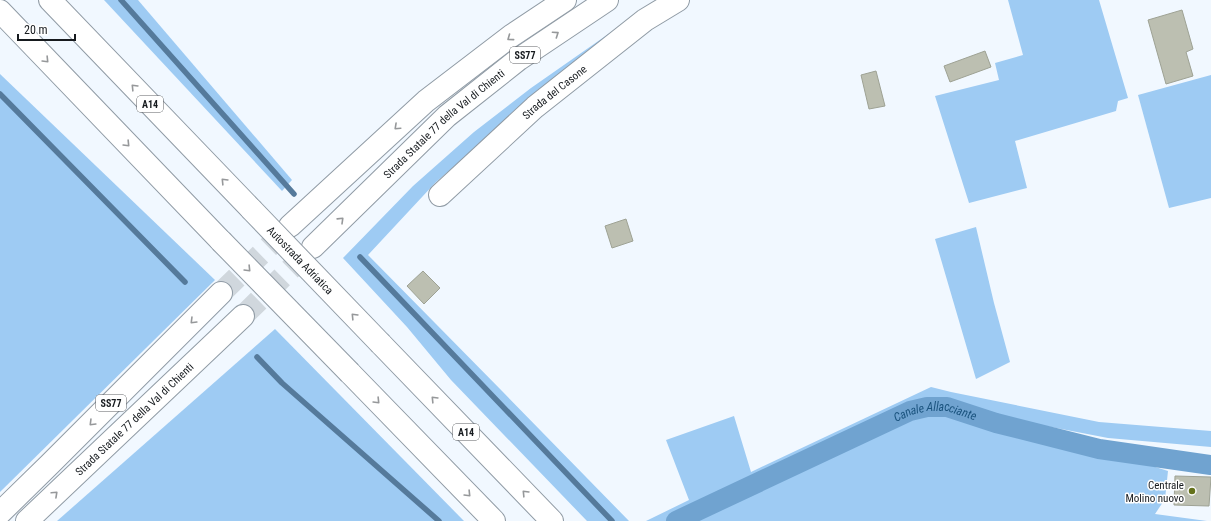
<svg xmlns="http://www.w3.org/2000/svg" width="1211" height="521" font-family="'Roboto Condensed',sans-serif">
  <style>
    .green { fill: #9ecbf3 }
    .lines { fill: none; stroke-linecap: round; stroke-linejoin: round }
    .stream { stroke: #557a9b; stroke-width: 5.5 }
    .canal { stroke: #70a3d0; stroke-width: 20 }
    .building { fill: #bcbfb1; stroke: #9ea294 }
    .highway-tunnel { stroke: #d0d7dd; stroke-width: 22; stroke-dasharray: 22 11; stroke-linecap: butt }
    .street-casing { stroke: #909ba5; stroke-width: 24 }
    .highway-casing { stroke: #909ba5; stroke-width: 24 }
    .street { stroke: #fff; stroke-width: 22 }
    .highway { stroke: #fff; stroke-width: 22 }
    .highway-bridge-casing { stroke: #909ba5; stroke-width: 24; stroke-linecap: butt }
    .highway-bridge { stroke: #fff; stroke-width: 22 }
    .oneway { stroke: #96989a }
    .poi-dot { fill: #64711b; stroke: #fff; stroke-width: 1.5 }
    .labels { text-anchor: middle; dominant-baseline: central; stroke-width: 3; stroke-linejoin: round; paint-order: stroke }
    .shield { fill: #fff; stroke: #5c5f62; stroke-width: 1 }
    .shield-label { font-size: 10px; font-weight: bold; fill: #161a1e }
    .street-label { font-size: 11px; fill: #161a1e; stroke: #fff }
    .poi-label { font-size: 11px; fill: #161a1e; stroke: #fff; text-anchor: end }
    .water-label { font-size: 12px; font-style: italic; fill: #1a537e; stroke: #fff }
  </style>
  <rect width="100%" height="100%" fill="#f1f8ff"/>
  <!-- green -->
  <g class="green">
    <polygon points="104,0 138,0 292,180 282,191"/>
    <polygon points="657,0 486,139 436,182 368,255 502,391 629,521 587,521 451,380 407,327 343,258 413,186 474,132 531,88"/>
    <polygon points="1008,0 1099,0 1128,98 1118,101 1116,111 1015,141 1027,188 969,203 935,96 999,80 995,63 1023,55"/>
    <polygon points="0,74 215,280 0,492"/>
    <polygon points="1211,75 1211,198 1169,208 1138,95"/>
    <polygon points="976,227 994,303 1010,362 976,379 935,239"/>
    <polygon points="275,329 464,521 57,521"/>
    <polygon points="931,387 951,392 1099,422 1211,431 1211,447 1108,438 1015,420 1023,435 1067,447 1127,458 1168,471 1165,499 1155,514 1207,521 646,521 689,500 666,440 734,416 751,472"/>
  </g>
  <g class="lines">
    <!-- stream -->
    <g class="stream">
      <polyline points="121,0 294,194"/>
      <polyline points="0,94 185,282"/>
      <polyline points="360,257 612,521"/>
      <polyline points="257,357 282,383 439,521"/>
    </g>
    <!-- canal -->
    <path class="canal" id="s1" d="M 676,521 L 910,411 L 927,407 L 947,407 L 996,423 L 1099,449 L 1211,465"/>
  </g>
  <!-- building -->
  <g class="building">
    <polygon points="1182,10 1193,49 1186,52 1193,76 1166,84 1148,20"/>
    <polygon points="985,51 991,67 950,82 944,66"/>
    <polygon points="876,71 885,106 869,109 861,75"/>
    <polygon points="626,219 633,241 612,248 605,226"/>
    <polygon points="423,271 440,288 424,304 407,286"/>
    <polygon points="1175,476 1211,477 1209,506 1174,505"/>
  </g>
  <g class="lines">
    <!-- highway-tunnel -->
    <g class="highway-tunnel">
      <polyline points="221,293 290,226"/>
      <polyline points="243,316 313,247"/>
    </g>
    <defs>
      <g id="street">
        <path id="s2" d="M 440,195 L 535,107 L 645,20 L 678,0"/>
      </g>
      <g id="highway">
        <polyline points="50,0 251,209"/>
        <polyline points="0,11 221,241"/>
        <polyline points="290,226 426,101 511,36 565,0"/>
        <path id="s3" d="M 313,247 L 447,116 L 519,59 L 607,0"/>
        <polyline points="381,344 552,521"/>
        <polyline points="350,373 494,521"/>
        <polyline points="0,513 50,464 221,293"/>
        <path id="s4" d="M 27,521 L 243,316"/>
      </g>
    </defs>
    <!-- street casing -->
    <use href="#street" class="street-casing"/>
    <!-- highway casing -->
    <use href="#highway" class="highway-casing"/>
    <!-- street -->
    <use href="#street" class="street"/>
    <!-- highway -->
    <use href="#highway" class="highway"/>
    <defs>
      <g id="highway-bridge">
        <path id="s5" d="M 251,209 L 381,344"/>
        <polyline points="221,241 350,373"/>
      </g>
    </defs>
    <!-- highway-bridge casing -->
    <use href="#highway-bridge" class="highway-bridge-casing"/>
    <!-- highway-bridge -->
    <use href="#highway-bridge" class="highway-bridge"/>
  </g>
  <!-- one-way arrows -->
  <defs><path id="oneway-chevron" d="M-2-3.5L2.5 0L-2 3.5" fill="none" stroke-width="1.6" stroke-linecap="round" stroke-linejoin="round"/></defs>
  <g class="oneway">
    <use href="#oneway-chevron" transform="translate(556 34) rotate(-34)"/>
    <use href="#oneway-chevron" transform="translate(510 38) rotate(144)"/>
    <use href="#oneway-chevron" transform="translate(46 60) rotate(46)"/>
    <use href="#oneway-chevron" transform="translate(134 87) rotate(-134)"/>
    <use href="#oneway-chevron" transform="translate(397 127) rotate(137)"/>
    <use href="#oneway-chevron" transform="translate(127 144) rotate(46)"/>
    <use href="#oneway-chevron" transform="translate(224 181) rotate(-134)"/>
    <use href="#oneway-chevron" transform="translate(341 220) rotate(-44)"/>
    <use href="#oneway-chevron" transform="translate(248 269) rotate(46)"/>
    <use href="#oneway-chevron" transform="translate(354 316) rotate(-134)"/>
    <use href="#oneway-chevron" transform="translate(193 321) rotate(135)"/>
    <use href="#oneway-chevron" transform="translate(434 399) rotate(-134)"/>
    <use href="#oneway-chevron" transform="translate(377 401) rotate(46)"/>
    <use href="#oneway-chevron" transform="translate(92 423) rotate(135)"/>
    <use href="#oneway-chevron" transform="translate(525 493) rotate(-134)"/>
    <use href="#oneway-chevron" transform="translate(55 494) rotate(-43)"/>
    <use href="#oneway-chevron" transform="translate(468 494) rotate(46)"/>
  </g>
  <!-- markers -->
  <circle class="poi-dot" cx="1192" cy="491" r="4"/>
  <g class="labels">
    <!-- shield labels -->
    <g class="shield">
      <rect x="510" y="47" width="30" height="16" rx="3"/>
      <rect x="137" y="96" width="26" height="16" rx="3"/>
      <rect x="96" y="395" width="30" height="16" rx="3"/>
      <rect x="453" y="424" width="26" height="16" rx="3"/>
    </g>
    <g class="shield-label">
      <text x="525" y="55">SS77</text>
      <text x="150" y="104">A14</text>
      <text x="111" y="403">SS77</text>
      <text x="466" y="432">A14</text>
    </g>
    <!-- street labels -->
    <g class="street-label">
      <text stroke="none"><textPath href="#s2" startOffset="154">Strada del Casone</textPath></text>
      <text stroke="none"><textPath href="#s3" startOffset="180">Strada Statale 77 della Val di Chienti</textPath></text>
      <text stroke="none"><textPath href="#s5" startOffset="71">Autostrada Adriatica</textPath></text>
      <text stroke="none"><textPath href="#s4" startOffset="148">Strada Statale 77 della Val di Chienti</textPath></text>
    </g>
    <!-- poi labels -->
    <g class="poi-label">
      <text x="1184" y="485">Centrale<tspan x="1184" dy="13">Molino nuovo</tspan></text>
    </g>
    <!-- water labels -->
    <g class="water-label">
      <text stroke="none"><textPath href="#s1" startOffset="284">Canale Allacciante</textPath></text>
    </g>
  </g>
  <!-- scale -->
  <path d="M18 34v6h57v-6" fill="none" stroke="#161a1e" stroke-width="2"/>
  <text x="24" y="34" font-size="12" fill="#161a1e" stroke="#ffffff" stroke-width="3" paint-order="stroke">20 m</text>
</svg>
